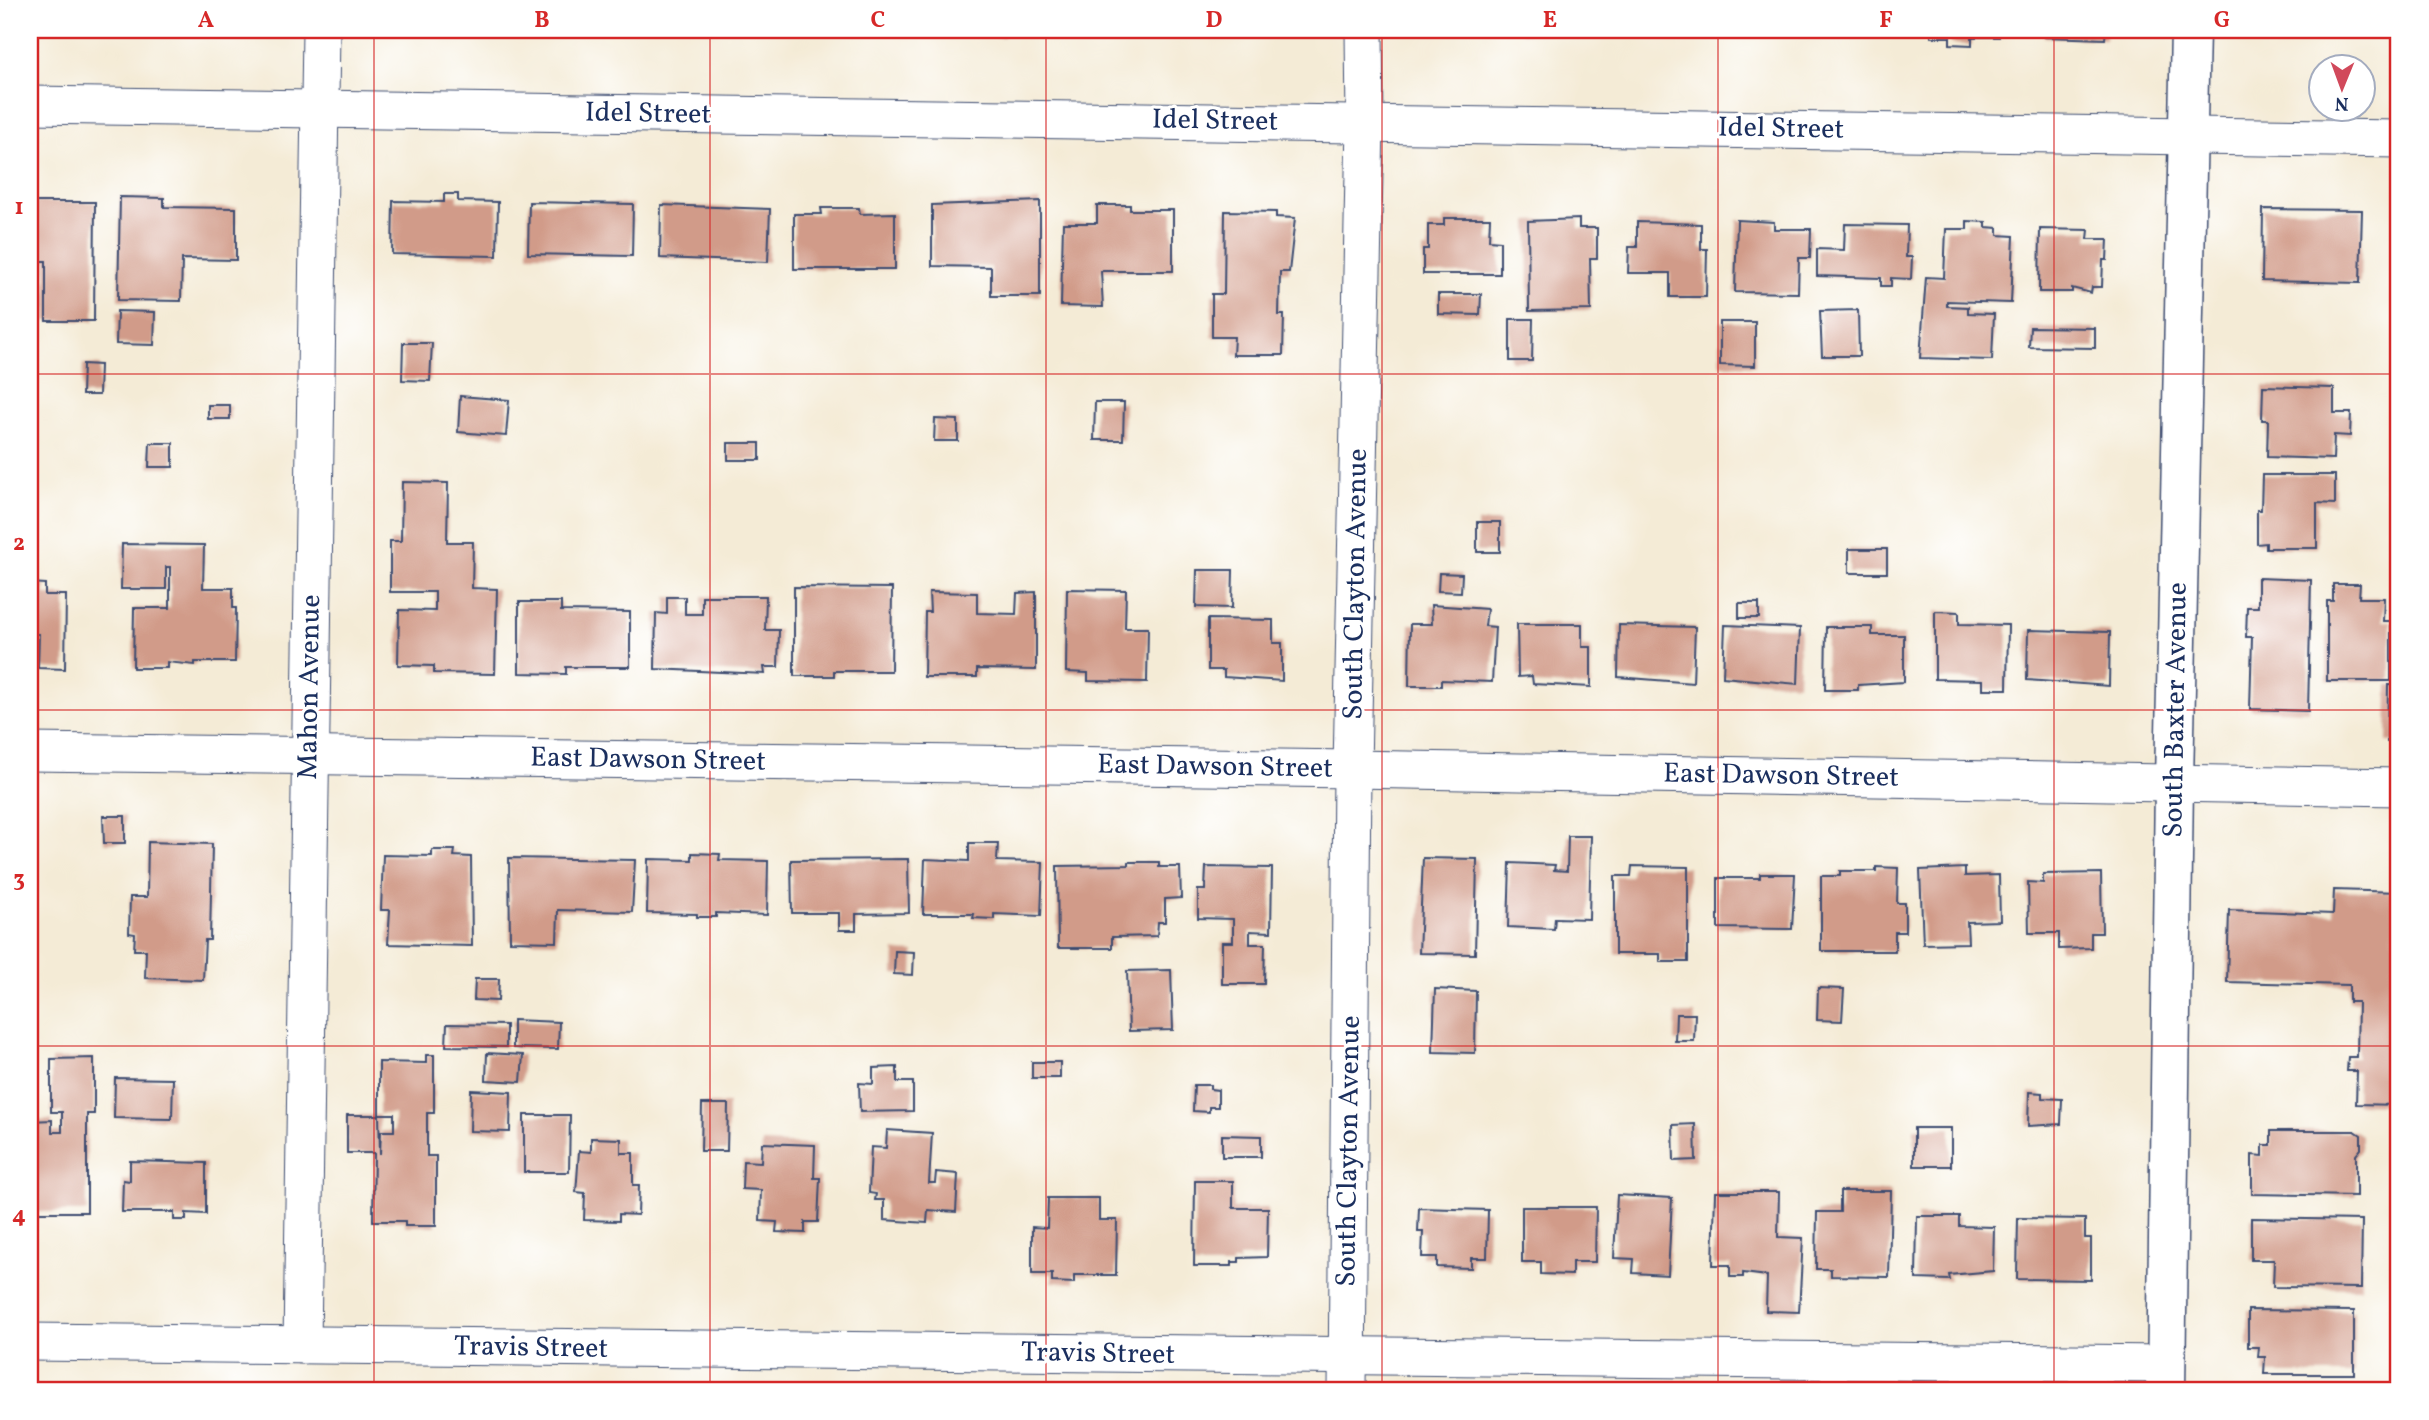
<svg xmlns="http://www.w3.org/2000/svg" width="2429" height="1420" font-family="Vollkorn,serif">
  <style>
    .building { fill: #d19b89 }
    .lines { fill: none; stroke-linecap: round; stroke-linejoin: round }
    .minor-casing { stroke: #3c4b70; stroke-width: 39 }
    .tertiary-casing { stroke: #3c4b70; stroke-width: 41 }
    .minor { stroke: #fff; stroke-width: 37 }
    .tertiary { stroke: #fff; stroke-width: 38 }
    .grid { fill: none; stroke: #d62828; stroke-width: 2; stroke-opacity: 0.55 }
    .labels { text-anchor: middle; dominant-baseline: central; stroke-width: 6; stroke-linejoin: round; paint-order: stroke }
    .street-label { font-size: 28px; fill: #1b2f5e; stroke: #fff }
    .neatline { fill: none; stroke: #d62828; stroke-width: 2.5 }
    .grid-label { font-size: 23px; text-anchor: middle; font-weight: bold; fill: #d62828 }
  </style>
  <rect width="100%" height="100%" fill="#fff"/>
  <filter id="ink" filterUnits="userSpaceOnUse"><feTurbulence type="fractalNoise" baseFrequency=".0143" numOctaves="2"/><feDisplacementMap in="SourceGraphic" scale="14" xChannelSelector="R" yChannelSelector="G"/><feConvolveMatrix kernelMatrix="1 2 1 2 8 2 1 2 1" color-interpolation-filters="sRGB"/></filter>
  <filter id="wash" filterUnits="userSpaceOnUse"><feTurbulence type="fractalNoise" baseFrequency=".00686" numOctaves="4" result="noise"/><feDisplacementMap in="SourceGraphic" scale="28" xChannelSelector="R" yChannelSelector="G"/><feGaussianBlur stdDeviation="1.57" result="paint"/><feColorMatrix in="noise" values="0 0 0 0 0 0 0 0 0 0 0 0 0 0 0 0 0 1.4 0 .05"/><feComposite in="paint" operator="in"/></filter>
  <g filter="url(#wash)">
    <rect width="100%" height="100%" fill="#f4ebd6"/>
    <g id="blocks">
      <!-- building -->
      <g class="building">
        <polygon points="848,30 902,30 902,33 847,32"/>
        <polygon points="989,30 1004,30 1004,37 989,36"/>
        <polygon points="1008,30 1050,30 1050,33 1008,32"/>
        <polygon points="1083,30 1148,30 1148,34 1083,32"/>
        <polygon points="1251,30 1269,30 1269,35 1251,34"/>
        <polygon points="1522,30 1594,30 1594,34 1522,33"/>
        <polygon points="1724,30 1787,30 1787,34 1724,33"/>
        <polygon points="1833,30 1883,30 1883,33 1833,32"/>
        <polygon points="1931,30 1999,30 1999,37 1972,37 1972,45 1950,44 1950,37 1931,37"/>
        <polygon points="2044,30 2106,30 2105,39 2044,37"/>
        <polygon points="444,194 458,194 458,201 498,202 497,256 392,254 393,201 444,202"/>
        <polygon points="120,197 164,198 164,207 236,208 236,260 182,259 181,301 118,300"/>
        <polygon points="1040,201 1040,296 991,296 991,267 932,266 932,205"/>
        <polygon points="30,202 95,202 94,321 46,321 46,261 30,261"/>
        <polygon points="529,202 633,204 632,256 528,254"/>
        <polygon points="661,205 770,209 768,262 660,258"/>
        <polygon points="1097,205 1130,205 1130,210 1173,210 1173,271 1101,271 1103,307 1061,306 1063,223 1097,223"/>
        <polygon points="821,208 859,208 860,214 895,213 895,269 794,269 794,214 822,214"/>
        <polygon points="2263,209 2362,210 2360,283 2262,281"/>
        <polygon points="1225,211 1276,212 1276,217 1295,218 1289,272 1280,272 1279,315 1284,315 1283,355 1233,355 1234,337 1212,337 1212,294 1224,294"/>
        <polygon points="1444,218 1490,218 1489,240 1500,241 1500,274 1423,274 1423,249 1428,249 1428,225 1444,225"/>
        <polygon points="1579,219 1579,228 1597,228 1597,258 1590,258 1591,310 1529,311 1528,221"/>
        <polygon points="1737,220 1774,222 1774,229 1811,229 1810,258 1799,258 1798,293 1735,292"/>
        <polygon points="1967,221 1986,222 1986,227 1998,228 1998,235 2014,236 2011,303 1947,301 1947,306 1968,307 1968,313 1994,314 1992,360 1920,358 1926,277 1944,278 1946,229 1967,229"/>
        <polygon points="1637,222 1701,224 1701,249 1707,249 1706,297 1670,297 1670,273 1628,273 1629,247 1637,247"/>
        <polygon points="1845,224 1907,225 1906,257 1912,257 1911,279 1891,278 1891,286 1881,286 1881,278 1817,276 1817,249 1844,250"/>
        <polygon points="2040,229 2089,230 2088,239 2108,239 2107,260 2103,260 2102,287 2092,287 2091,293 2072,288 2072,292 2039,292"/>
        <polygon points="1438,294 1481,294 1480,315 1438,314"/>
        <polygon points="1858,310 1859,356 1822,356 1820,311"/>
        <polygon points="117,311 155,312 154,345 116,344"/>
        <polygon points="1510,319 1533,319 1532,361 1510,361"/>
        <polygon points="1720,322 1755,322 1755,366 1720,365"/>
        <polygon points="2030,327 2095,328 2095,348 2029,347"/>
        <polygon points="403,343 432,343 430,381 402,380"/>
        <polygon points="83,364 100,365 99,395 82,395"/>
        <polygon points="2263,386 2334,388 2334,413 2351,413 2350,436 2334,435 2333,459 2267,457 2268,420 2262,420"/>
        <polygon points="460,396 509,400 506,436 458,432"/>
        <polygon points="1095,402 1124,402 1123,440 1094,440"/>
        <rect x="208" y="405" width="22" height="14"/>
        <polygon points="935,419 958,420 958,441 934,441"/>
        <polygon points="150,443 173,443 173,467 149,467"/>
        <rect x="728" y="443" width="32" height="17"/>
        <polygon points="2262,475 2335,475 2335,504 2317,503 2317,548 2266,548 2266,543 2257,544 2257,510 2261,510"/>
        <polygon points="402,482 448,483 447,542 473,542 472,588 497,589 495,674 434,673 434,666 398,665 399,610 435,611 435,592 390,592 390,541 401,541"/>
        <rect x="1477" y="522" width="23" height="30"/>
        <polygon points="122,544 204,545 203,588 233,588 233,608 236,608 235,662 195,662 195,665 167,662 167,668 133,668 134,608 170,608 170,567 166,567 166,589 121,589"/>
        <rect x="1849" y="549" width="38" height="24"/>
        <polygon points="1197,570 1233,570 1232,608 1196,607"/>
        <polygon points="1439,573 1462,574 1461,592 1438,591"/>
        <polygon points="2258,578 2311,580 2308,711 2250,709 2252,637 2246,637 2247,607 2258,607"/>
        <polygon points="30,583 45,584 45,595 66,595 65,669 38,668 39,634 30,634"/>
        <polygon points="2333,584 2360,584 2359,598 2384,598 2383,621 2391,621 2391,681 2327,681 2327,601 2333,601"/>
        <polygon points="794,587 892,588 891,671 834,671 834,676 794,676"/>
        <polygon points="1067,589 1126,590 1125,628 1148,628 1147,682 1088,681 1088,673 1066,672"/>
        <polygon points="929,592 977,593 977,613 1016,614 1017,593 1036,592 1036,670 977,669 977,677 924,677 925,612 930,612"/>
        <polygon points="702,596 766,596 765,630 779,630 778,667 764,667 765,674 655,669 656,613 667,614 667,597 685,597 685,614 702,614"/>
        <polygon points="519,602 561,602 561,611 630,612 630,667 566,667 566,674 519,673"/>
        <rect x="1739" y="603" width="20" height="15"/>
        <polygon points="1431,605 1487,609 1485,626 1495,627 1492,682 1441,680 1441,686 1409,686 1410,624 1432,624"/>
        <polygon points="1935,611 1959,612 1959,624 2008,625 2007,689 1983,689 1983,680 1935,679"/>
        <polygon points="1208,619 1273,620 1273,643 1282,643 1282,681 1224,677 1224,670 1208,670"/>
        <polygon points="1517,624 1582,624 1582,647 1591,647 1591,687 1533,684 1532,676 1518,677"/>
        <polygon points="1619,625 1695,627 1693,683 1618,677"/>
        <polygon points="1725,625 1800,628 1798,684 1723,677"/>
        <polygon points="1826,627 1872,627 1872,635 1904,635 1904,682 1858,685 1858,690 1825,690"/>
        <polygon points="2028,630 2110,632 2109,686 2027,680"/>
        <polygon points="2388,685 2399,685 2399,742 2387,742"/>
        <polygon points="103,816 125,816 125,843 104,843"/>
        <polygon points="1568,836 1591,836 1589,919 1555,918 1554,929 1508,927 1510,863 1555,865 1554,870 1567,871"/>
        <polygon points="148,842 212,844 210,940 205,940 203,980 145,978 146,950 134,950 135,934 129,933 130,897 147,897"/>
        <polygon points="969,843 998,843 997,861 1043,862 1041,916 994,914 994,919 973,918 974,914 923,914 925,859 969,861"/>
        <polygon points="432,850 455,850 454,856 471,857 472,946 388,944 390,910 381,910 383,855 432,856"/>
        <polygon points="692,853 720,854 719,860 768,861 767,915 716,913 716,917 697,917 697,914 647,913 648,859 692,860"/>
        <polygon points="509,858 635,860 632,912 558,910 557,942 510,941"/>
        <polygon points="1423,858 1477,859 1475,954 1419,953"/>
        <polygon points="908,859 909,913 856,914 856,930 839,930 839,913 792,913 791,860"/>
        <polygon points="1129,862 1159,862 1159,867 1180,867 1181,898 1165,899 1165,922 1158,922 1157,936 1112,937 1112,948 1058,948 1057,866 1129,865"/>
        <polygon points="1632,866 1688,867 1688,962 1660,962 1660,954 1615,954 1615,876 1631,876"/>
        <polygon points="1206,867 1272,868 1271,932 1250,931 1250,944 1265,944 1264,984 1222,984 1222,942 1233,942 1233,919 1198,918 1198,890 1205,890"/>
        <polygon points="1876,867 1898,868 1897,903 1905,903 1905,932 1895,932 1895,951 1821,951 1821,876 1840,876 1840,871 1876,871"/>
        <polygon points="1965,868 1965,876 1999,875 2000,921 1967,922 1968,943 1923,944 1920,870"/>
        <polygon points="2101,873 2102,933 2091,933 2091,948 2059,949 2059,933 2029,933 2028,882 2043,883 2043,874"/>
        <polygon points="1760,874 1795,874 1792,929 1718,928 1718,878 1760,878"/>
        <polygon points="2334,890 2399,892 2399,1105 2356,1104 2357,1071 2347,1071 2348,1057 2357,1057 2358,1002 2349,1002 2349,985 2227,982 2229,910 2333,914"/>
        <polygon points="895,951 914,952 913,975 894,974"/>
        <polygon points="1171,970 1173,1030 1129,1031 1127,971"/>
        <polygon points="475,979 499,979 498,1001 474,1000"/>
        <polygon points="1818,988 1844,989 1842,1021 1817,1020"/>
        <polygon points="1435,989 1476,991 1475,1053 1433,1052"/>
        <polygon points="1676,1014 1695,1014 1694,1041 1675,1041"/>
        <polygon points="513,1020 559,1022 558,1049 513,1048"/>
        <polygon points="447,1024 506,1025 506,1047 446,1046"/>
        <polygon points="487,1053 523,1055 521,1082 486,1080"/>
        <polygon points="426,1055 434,1055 434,1113 427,1113 427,1156 436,1156 436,1226 405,1226 405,1221 373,1221 374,1153 347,1153 347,1115 379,1115 380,1154 381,1131 394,1131 394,1114 379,1114 379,1062 426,1063"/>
        <polygon points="94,1058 94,1114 87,1114 87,1212 30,1212 30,1121 52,1120 52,1132 62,1132 62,1112 51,1112 51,1059"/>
        <rect x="1032" y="1062" width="28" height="16"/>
        <polygon points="897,1067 897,1082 913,1082 913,1111 860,1112 859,1083 873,1084 873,1068"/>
        <polygon points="115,1078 173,1079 172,1119 114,1118"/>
        <polygon points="1194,1085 1210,1085 1210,1089 1218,1090 1218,1107 1209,1107 1209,1112 1193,1111"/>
        <polygon points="471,1090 511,1092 510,1132 470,1131"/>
        <polygon points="2029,1092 2042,1093 2042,1098 2062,1099 2061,1124 2028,1126"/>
        <polygon points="702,1104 728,1104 727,1151 701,1151"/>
        <polygon points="524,1115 570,1115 569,1172 524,1172"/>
        <polygon points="1695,1124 1696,1160 1674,1161 1673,1125"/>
        <rect x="1914" y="1128" width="37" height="38"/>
        <polygon points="887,1130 932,1133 929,1183 935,1183 936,1172 958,1174 956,1212 928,1210 927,1223 884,1220 884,1200 875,1200 876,1194 869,1193 871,1147 886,1148"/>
        <polygon points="2271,1131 2355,1131 2361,1135 2361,1149 2356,1155 2356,1196 2252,1194 2252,1155 2263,1156 2263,1145 2271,1145"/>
        <polygon points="1222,1135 1261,1136 1261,1157 1222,1157"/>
        <polygon points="591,1138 621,1139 621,1153 633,1153 633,1185 639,1185 638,1215 619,1214 619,1221 584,1220 585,1193 576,1192 577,1180 579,1151 591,1152"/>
        <polygon points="762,1143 815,1145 814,1178 820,1178 818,1222 805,1222 805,1233 776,1232 777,1222 760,1221 761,1190 742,1189 743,1161 761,1162"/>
        <polygon points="130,1161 206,1163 206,1214 186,1213 186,1220 174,1220 174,1212 122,1212 123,1180 130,1181"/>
        <polygon points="1195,1181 1233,1181 1233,1208 1268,1208 1267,1257 1239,1258 1239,1262 1232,1262 1232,1266 1194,1266"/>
        <polygon points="1840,1191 1891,1191 1889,1277 1831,1276 1831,1269 1816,1269 1817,1212 1840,1212"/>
        <polygon points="1715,1192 1779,1192 1778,1237 1803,1238 1799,1312 1766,1311 1767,1276 1743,1273 1743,1277 1730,1277 1730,1265 1713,1265"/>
        <polygon points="1617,1195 1672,1198 1668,1275 1633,1273 1634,1259 1614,1258"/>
        <polygon points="1048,1198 1099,1198 1099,1220 1117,1220 1116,1275 1074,1275 1074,1283 1052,1282 1052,1274 1032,1274 1032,1227 1047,1228"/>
        <polygon points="1522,1207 1596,1207 1595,1262 1572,1262 1572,1275 1541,1274 1541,1262 1522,1262"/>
        <polygon points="1419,1208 1488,1210 1487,1258 1471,1258 1471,1268 1437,1267 1437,1257 1422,1257 1423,1232 1418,1232"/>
        <polygon points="1917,1216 1959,1216 1959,1226 1994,1227 1993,1271 1949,1275 1950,1280 1916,1279"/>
        <polygon points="2018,1218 2085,1219 2085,1238 2091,1238 2091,1280 2017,1279"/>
        <polygon points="2251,1218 2362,1220 2361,1288 2273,1287 2274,1260 2251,1260"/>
        <polygon points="2248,1310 2354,1311 2354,1374 2264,1374 2265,1357 2258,1357 2259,1347 2248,1347"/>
      </g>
    </g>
  </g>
  <g filter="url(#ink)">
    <use href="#blocks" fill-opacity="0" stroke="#3c4b70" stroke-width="2"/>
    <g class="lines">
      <defs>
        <g id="minor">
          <polyline points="30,105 2399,139"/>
          <polyline points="30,752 1352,769 2399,787"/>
          <polyline points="30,1342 2166,1364"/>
          <polyline points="302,1345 321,30"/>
          <polyline points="1347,1390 1352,769 1365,123 1364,30"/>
        </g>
        <polyline id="tertiary" points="2166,1390 2174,782 2190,30"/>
      </defs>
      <!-- minor casing -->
      <use href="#minor" class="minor-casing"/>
      <!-- tertiary casing -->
      <use href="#tertiary" class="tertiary-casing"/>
      <!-- minor -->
      <use href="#minor" class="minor"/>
      <!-- tertiary -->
      <use href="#tertiary" class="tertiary"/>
    </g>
  </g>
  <!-- grid -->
  <path class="grid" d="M 374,30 L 374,1390M 710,30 L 710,1390M 1046,30 L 1046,1390M 1382,30 L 1382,1390M 1718,30 L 1718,1390M 2054,30 L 2054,1390M 30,374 L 2399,374M 30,710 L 2399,710M 30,1046 L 2399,1046"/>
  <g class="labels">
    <!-- street labels -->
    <g class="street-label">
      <text transform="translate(648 114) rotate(1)">Idel Street</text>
      <text transform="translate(1215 121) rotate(1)">Idel Street</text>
      <text transform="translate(1781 129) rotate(1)">Idel Street</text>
      <text transform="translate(1356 584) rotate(-89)">South Clayton Avenue</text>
      <text transform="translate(310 687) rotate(-89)">Mahon Avenue</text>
      <text transform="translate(2176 710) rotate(-89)">South Baxter Avenue</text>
      <text transform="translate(648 760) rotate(1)">East Dawson Street</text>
      <text transform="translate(1215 767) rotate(1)">East Dawson Street</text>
      <text transform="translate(1781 776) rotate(1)">East Dawson Street</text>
      <text transform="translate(1349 1151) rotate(-89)">South Clayton Avenue</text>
      <text transform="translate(531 1348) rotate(1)">Travis Street</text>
      <text transform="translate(1098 1354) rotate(1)">Travis Street</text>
    </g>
  </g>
  <!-- margin -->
  <rect width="2429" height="1420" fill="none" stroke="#fff" stroke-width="77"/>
  <!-- north arrow -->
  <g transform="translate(2342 88) rotate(181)"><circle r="33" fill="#ffffff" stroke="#a4acbf" stroke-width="2"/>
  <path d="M0-5L12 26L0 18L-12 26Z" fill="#d1495b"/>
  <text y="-10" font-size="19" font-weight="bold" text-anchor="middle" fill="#1b2f5e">N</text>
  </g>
  <rect x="38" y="38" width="2352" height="1344" class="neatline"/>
  <g class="grid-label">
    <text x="206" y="27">A</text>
    <text x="542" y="27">B</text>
    <text x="878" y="27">C</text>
    <text x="1214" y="27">D</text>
    <text x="1550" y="27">E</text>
    <text x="1886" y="27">F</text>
    <text x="2222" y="27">G</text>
    <text x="19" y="214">1</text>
    <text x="19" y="550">2</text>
    <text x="19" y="886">3</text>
    <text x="19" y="1222">4</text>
  </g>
</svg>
